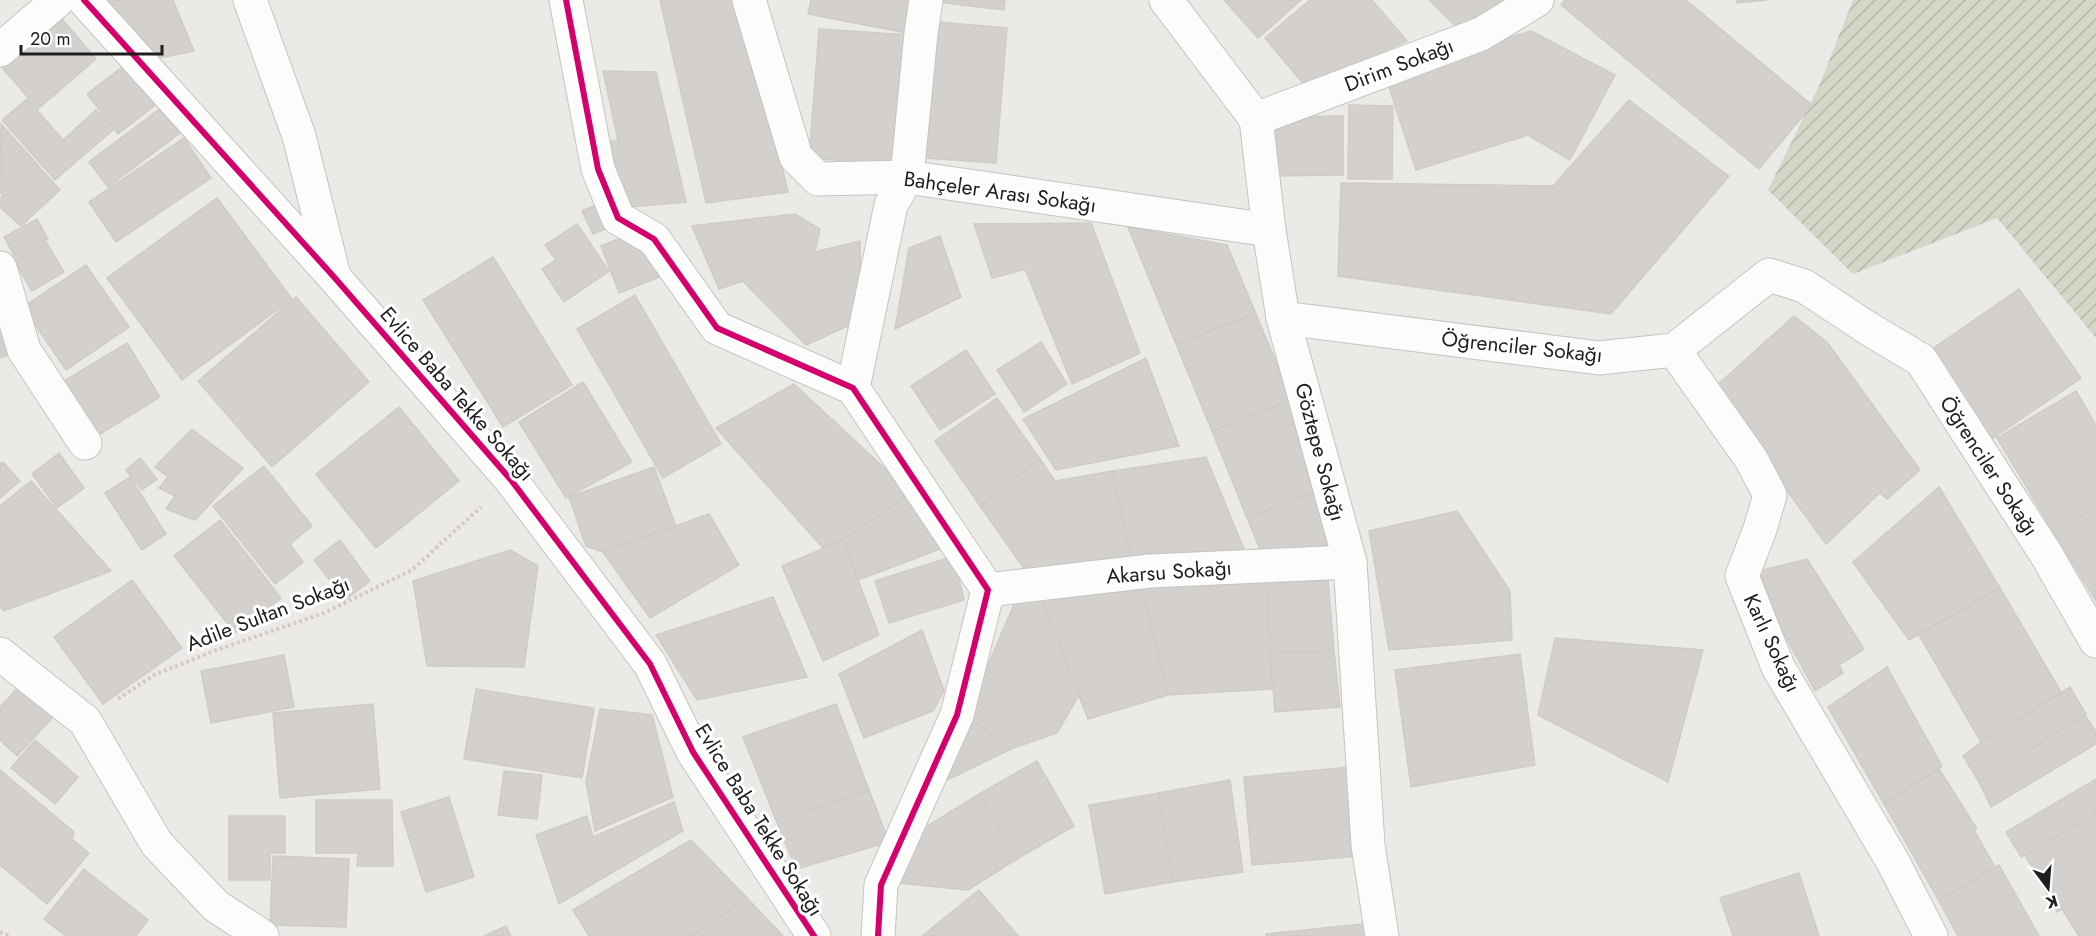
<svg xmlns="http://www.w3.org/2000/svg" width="2096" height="936" font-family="Jost,sans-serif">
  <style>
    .construction { fill: url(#construction-furrows) }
    .building { fill: #d3d0cd; stroke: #cfccc8; stroke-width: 1.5 }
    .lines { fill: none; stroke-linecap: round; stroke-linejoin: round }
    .street-casing { stroke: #c5c4c3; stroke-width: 35 }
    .path { stroke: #d6c8c6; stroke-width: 4; stroke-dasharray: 3 3; stroke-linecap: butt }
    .street { stroke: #fcfcfb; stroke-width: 33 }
    .cycleway-casing { stroke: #fff; stroke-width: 10 }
    .cycleway { stroke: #d6006c; stroke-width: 6 }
    .labels { text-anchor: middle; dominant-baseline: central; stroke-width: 6; stroke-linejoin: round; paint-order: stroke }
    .street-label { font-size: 21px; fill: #1e1e1e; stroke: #fff }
  </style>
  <defs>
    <pattern id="construction-furrows" width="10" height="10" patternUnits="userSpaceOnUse" patternTransform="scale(1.5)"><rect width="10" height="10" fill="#d5d5c8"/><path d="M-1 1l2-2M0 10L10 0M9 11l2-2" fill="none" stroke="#b6b6ab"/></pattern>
  </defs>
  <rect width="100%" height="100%" fill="#eceae7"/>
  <!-- construction -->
  <polygon class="construction" points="1853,0 2096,0 2096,338 1997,218 1853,274 1768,190 1819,86"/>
  <!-- building -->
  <g class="building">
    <polygon points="108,0 173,0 194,51 145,61"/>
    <polygon points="660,0 743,0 788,192 706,203"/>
    <polygon points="811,0 918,0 912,34 808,14"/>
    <polygon points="937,0 1005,0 1004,10 936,2"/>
    <polygon points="1224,0 1301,0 1258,38"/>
    <polygon points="1310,0 1372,0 1407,41 1306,87 1265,38"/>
    <polygon points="1429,0 1504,0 1510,7 1461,31"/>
    <polygon points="1565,0 1686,0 1812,105 1759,169 1561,5"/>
    <polygon points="1736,0 1767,0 1737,3"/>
    <polygon points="58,14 96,59 38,109 0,65"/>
    <polygon points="938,22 1007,28 996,163 926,158"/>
    <polygon points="819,29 910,35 899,165 809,158"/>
    <polygon points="1531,31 1615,75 1570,160 1528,135 1416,170 1385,75"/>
    <polygon points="125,65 155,105 118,134 87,94"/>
    <polygon points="603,71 656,72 686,202 619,208 597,144 618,140"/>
    <polygon points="27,99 63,140 96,110 114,129 55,180 2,120"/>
    <polygon points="1629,100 1729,176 1611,314 1338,276 1341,183 1553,186"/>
    <polygon points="1349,105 1393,106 1392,179 1348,179"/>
    <polygon points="161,108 180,133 108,187 89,162"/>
    <polygon points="1343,116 1343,175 1269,176 1268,117"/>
    <polygon points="1,124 60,190 21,226 0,207 0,198 3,195 0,192"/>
    <polygon points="184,138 211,178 116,242 89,202"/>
    <polygon points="217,198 292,299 182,380 107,278"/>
    <polygon points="601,203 612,226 593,234 582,211"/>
    <polygon points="795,214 820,229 815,252 860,241 861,320 806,345 743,281 719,289 692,226"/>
    <polygon points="37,219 48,239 15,257 4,237"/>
    <polygon points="1091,223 1140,353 1072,384 1025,269 992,278 974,224"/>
    <polygon points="577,224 609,271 564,302 542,269 556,260 545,245"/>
    <polygon points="1128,227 1227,245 1256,314 1176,344"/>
    <polygon points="634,233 675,271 619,293 601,246"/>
    <polygon points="940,236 961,297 895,329 909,248"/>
    <polygon points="46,242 64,272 32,291 14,260"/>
    <polygon points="493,257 572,385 503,427 423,300"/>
    <polygon points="86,265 129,327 66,370 23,307"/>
    <polygon points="2019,289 2081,378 1989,441 1928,352"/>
    <polygon points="635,295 721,444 663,478 577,329"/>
    <polygon points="296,297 369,382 272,467 198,381"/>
    <polygon points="1256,314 1292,400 1212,431 1176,344"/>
    <polygon points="1794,316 1827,342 1920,470 1887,499 1880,493 1826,544 1713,389"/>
    <polygon points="0,317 13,353 0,358"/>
    <polygon points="1041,342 1067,384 1024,412 997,370"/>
    <polygon points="127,343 160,397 92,439 59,384"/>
    <polygon points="966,350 995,394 940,430 911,386"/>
    <polygon points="1146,358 1179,446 1056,470 1023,419"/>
    <polygon points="583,382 632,462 566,498 519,422"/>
    <polygon points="794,384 911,493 843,540 823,548 716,428"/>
    <polygon points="2076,391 2096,425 2096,508 2054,533 1997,438"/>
    <polygon points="997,398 1040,459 980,506 935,441"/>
    <polygon points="1292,400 1328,487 1247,518 1212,431"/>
    <polygon points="399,407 459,481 376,548 316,474"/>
    <polygon points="192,429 243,468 195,520 166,509 175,496 159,488 168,477 155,467"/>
    <polygon points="59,453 84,488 57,508 32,474"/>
    <polygon points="1206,457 1246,554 1133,566 1112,471"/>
    <polygon points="140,458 157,479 142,490 126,470"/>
    <polygon points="1040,459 1055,481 1112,471 1133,566 1030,577 980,506"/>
    <polygon points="3,462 20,481 0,498 0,464"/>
    <polygon points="264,466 312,526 290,544 303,562 275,584 213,506"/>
    <polygon points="654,467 676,526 603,552 586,546 569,497"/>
    <polygon points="130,477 166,534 142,550 105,493"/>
    <polygon points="31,481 111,571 4,611 0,607 0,506"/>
    <polygon points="1328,487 1338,549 1264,559 1247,518"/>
    <polygon points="1939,487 2000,588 1909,640 1853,562"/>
    <polygon points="911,493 940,549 858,580 843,540"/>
    <polygon points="2096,508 2096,601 2054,533"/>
    <polygon points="1457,511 1510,591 1512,640 1389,650 1369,531"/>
    <polygon points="709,514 739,565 650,618 603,552"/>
    <polygon points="220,520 281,598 235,633 174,556"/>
    <polygon points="340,540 370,581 345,600 314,560"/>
    <polygon points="843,540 879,635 823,661 782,566"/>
    <polygon points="510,550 538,566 524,667 427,666 413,581"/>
    <polygon points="954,556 964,600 889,623 875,581"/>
    <polygon points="1807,559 1864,649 1839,665 1843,673 1815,691 1751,573"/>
    <polygon points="132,580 182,648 103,704 54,637"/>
    <polygon points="1328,580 1334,651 1270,653 1266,582"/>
    <polygon points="1266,582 1272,689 1168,695 1141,584"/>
    <polygon points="1141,584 1168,695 1088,719 1041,597"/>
    <polygon points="2000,588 2061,692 1981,742 1919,635"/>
    <polygon points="773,597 807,677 697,700 656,635"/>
    <polygon points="1041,597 1079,695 1057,733 1011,749 966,716 1015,602"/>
    <polygon points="922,630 944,691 933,711 864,738 839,674"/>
    <polygon points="1555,638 1703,650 1668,782 1538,715"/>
    <polygon points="1334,651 1340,707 1275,712 1270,653"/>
    <polygon points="1520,654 1535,765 1411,787 1395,670"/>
    <polygon points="284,655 294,707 211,723 201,671"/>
    <polygon points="1887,667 1942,766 1884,804 1828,707"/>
    <polygon points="20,685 54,716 17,756 0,740 0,707"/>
    <polygon points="2070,687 2086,714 1979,782 1963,756 1981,742"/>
    <polygon points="476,689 594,708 582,778 464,759"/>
    <polygon points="373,704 380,789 280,798 273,713"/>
    <polygon points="836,704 869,790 776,820 743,737"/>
    <polygon points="600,709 652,715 673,797 595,831 586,782"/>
    <polygon points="2085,715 2096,732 2096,744 1991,807 1979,782"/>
    <polygon points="966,716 1011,749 937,785"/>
    <polygon points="35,740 78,777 55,804 11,768"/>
    <polygon points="1037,761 1074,826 1017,859 979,794"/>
    <polygon points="1351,767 1359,856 1252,865 1244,777"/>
    <polygon points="1939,769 1977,829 1974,830 1995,867 1939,901 1884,804"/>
    <polygon points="0,770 74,832 72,839 89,853 47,904 0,865"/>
    <polygon points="504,771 542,775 537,819 498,815"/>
    <polygon points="2096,779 2096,814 2021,857 2006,832"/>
    <polygon points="1230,780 1243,872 1173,882 1158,793"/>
    <polygon points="869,790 889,842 796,869 776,820"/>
    <polygon points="1158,793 1173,882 1105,894 1089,805"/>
    <polygon points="979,794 1017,859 968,890 899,883 913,835"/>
    <polygon points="449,797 474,877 426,892 401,812"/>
    <polygon points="316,800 392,800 393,866 357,866 358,853 316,853"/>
    <polygon points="674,802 683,831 559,904 536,835 587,816 593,837"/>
    <polygon points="2096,814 2096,889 2057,912 2025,855"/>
    <polygon points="229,816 285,816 285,853 270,853 270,880 229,880"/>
    <polygon points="691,840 747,898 692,936 589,936 573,910"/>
    <polygon points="273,856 349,859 346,927 270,925"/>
    <polygon points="1999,865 2039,936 1958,936 1939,901"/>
    <polygon points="84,869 148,920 136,936 66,936 44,919"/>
    <polygon points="1799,873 1819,936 1733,936 1720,898"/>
    <polygon points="2096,889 2096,936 2079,936 2062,909"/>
    <polygon points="979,890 1018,936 922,936"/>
    <polygon points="747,898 783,936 692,936"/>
    <polygon points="1371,923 1373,936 1266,936 1266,934"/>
    <polygon points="506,926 511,936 484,936"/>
  </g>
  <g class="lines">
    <defs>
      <g id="street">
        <polyline points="84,0 334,277 511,480 650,664 693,752 814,936"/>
        <polyline points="250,0 299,136 333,272"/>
        <polyline points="566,0 598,169 618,218 654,239 717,328 853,388 988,590 957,715 881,885 878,936"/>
        <polyline points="749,0 796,157 818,179 907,177 1269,230"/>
        <polyline points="1166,0 1256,119 1269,230 1283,318 1350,562 1368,845 1382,936"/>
        <polyline points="0,50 58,0"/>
        <polyline points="1256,119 1481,34 1537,0"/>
        <polyline points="0,268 24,350 85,443"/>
        <polyline points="1283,318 1599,358 1674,350 1769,275 1804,286 1869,329 1921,360 2046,554 2096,641"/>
        <polyline points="1674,350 1751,459 1770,495 1760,529 1742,576 1778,667 1893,862 1931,936"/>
        <polyline points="853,388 891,205 907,177 921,33 926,0"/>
        <polyline points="988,590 1150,571 1350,562"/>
        <polyline points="0,654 85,721 157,844 216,906 262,936"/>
      </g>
    </defs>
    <!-- street casing -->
    <use href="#street" class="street-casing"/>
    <!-- path -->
    <g class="path">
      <polyline points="118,699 154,675 214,651 324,613 412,570 481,507"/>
      <polyline points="0,932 10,936"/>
    </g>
    <!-- street -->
    <use href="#street" class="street"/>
    <defs>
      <g id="cycleway">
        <polyline points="84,0 334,277 511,480 650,664 693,752 814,936"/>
        <polyline points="566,0 598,169 618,218 654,239 717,328 853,388 988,590 957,715 881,885 878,936"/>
      </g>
    </defs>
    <!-- cycleway casing -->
    <use href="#cycleway" class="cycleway-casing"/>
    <!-- cycleway -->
    <use href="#cycleway" class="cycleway"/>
  </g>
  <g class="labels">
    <!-- street labels -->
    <g class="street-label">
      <text transform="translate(1399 65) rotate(-21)">Dirim Sokağı</text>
      <text transform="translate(1000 192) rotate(8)">Bahçeler Arası Sokağı</text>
      <text transform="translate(1522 347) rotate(6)">Öğrenciler Sokağı</text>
      <text transform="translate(457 394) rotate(49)">Evlice Baba Tekke Sokağı</text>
      <text transform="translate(1320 452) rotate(75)">Göztepe Sokağı</text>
      <text transform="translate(1989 466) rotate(57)">Öğrenciler Sokağı</text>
      <text transform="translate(1169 572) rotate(-4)">Akarsu Sokağı</text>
      <text transform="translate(268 614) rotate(-21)">Adile Sultan Sokağı</text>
      <text transform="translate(1772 643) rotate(65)">Karlı Sokağı</text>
      <text transform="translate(759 820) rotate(58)">Evlice Baba Tekke Sokağı</text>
    </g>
  </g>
  <!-- north arrow -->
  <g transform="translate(2048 888) rotate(164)" stroke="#ffffff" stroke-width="4.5" paint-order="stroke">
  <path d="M0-4.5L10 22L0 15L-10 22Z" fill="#1e1e1e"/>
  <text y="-9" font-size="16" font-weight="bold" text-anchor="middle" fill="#1e1e1e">K</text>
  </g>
  <!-- scale -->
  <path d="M21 45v9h141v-9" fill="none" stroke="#1e1e1e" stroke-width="3"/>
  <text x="30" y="45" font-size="18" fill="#1e1e1e" stroke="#ffffff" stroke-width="4.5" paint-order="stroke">20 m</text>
</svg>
